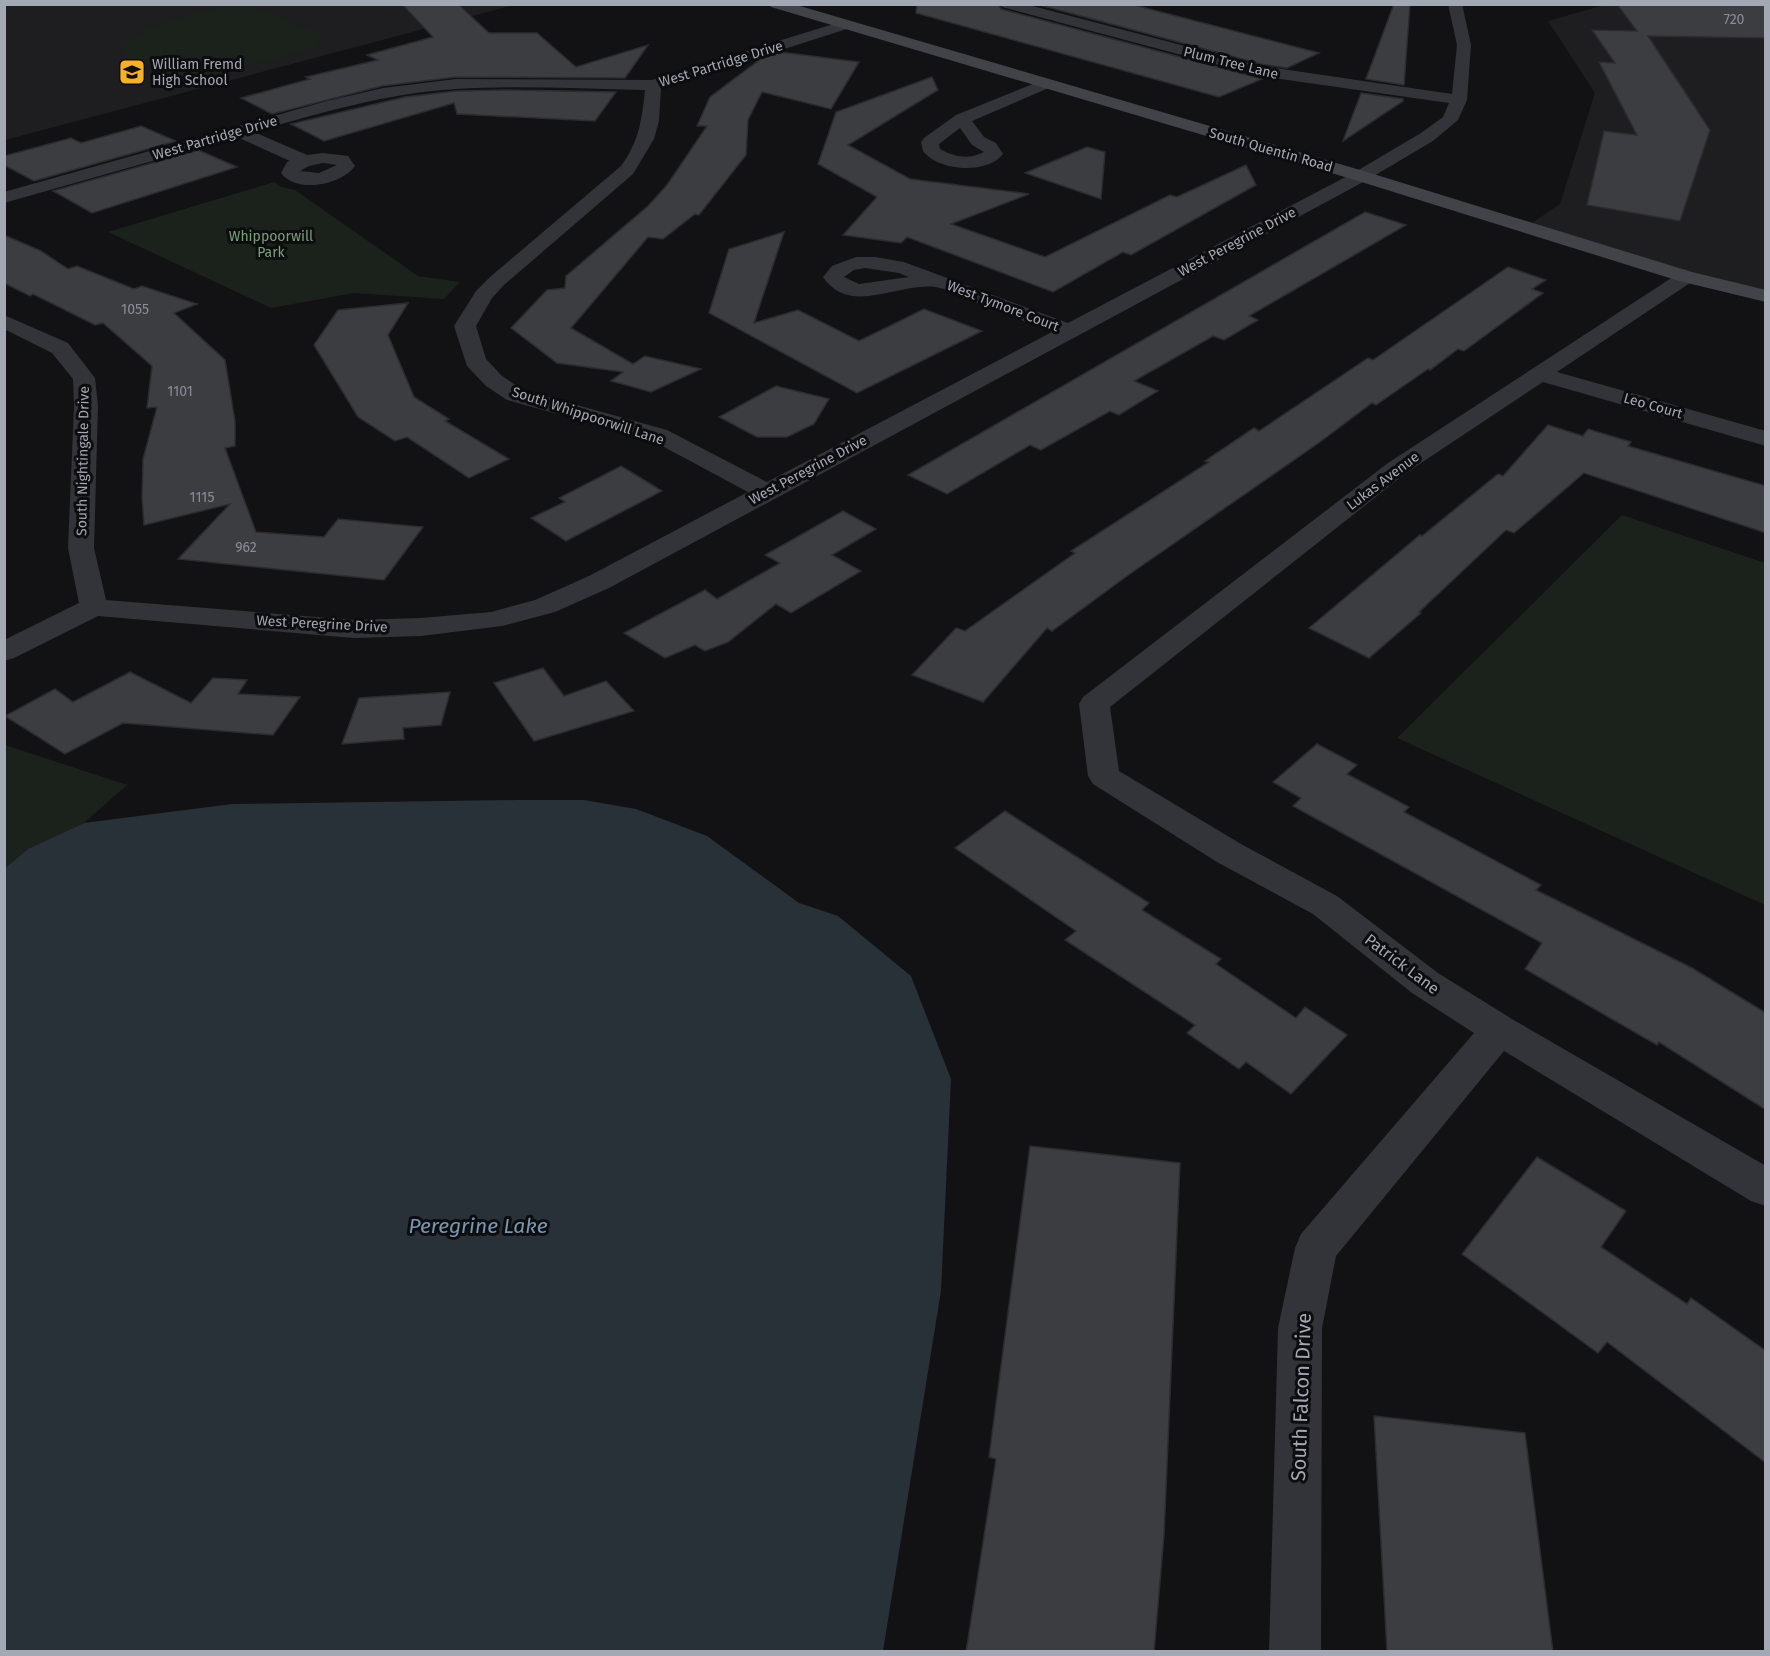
<svg xmlns="http://www.w3.org/2000/svg" width="1770" height="1656" font-family="'Fira Sans',sans-serif">
  <style>
    .built { fill: #1e1e21 }
    .green { fill: #1a221b }
    .water { fill: #283138 }
    .building { fill: #3c3d41; stroke: #2c2c30; stroke-width: 1.5 }
    .lines { fill: none; stroke-linecap: round; stroke-linejoin: round }
    .minor { fill: #333439; fill-rule: evenodd }
    .secondary { fill: #414349; fill-rule: evenodd }
    .labels { text-anchor: middle; dominant-baseline: central; stroke-width: 6; stroke-linejoin: round; paint-order: stroke }
    .number-label { font-size: 14px; fill: #898d98 }
    .far-street-label { font-size: 14px; fill: #a3a8b5; stroke: #0d0d0f }
    .far-poi-label { font-size: 14px; fill: #a3a8b5; stroke: #0d0d0f; text-anchor: start }
    .far-park-label { font-size: 14px; fill: #79a17b; stroke: #0d0d0f }
    .street-label { font-size: 16px; fill: #a3a8b5; stroke: #0d0d0f }
    .near-street-label { font-size: 20px; fill: #a3a8b5; stroke: #0d0d0f }
    .near-water-label { font-size: 21px; font-style: italic; fill: #7897b2; stroke: #0d0d0f }
  </style>
  <rect width="100%" height="100%" fill="#121214"/>
  <!-- built -->
  <g class="built">
    <polygon points="5,5 514,5 5,140"/>
    <polygon points="1604,5 1765,5 1765,296 1526,227 1560,204 1595,93 1548,21"/>
  </g>
  <!-- green -->
  <g class="green">
    <path d="M 232,5 L 248,5 L 323,34 L 318,47 L 184,84 L 124,55 L 124,46 C 145,23 201,11 232,5 Z"/>
    <polygon points="274,182 281,187 295,190 418,276 460,282 444,299 354,293 271,308 108,232"/>
    <polygon points="1622,515 1765,563 1765,905 1397,738"/>
    <polygon points="5,745 127,785 84,823 28,849 5,868"/>
  </g>
  <!-- water -->
  <polygon class="water" points="517,800 584,800 636,809 707,836 799,903 838,916 911,976 951,1079 941,1291 883,1651 5,1651 5,868 28,849 84,823 232,804"/>
  <!-- building -->
  <g class="building">
    <polygon points="402,4 458,4 489,33 537,33 576,67 648,45 625,78 456,77 382,86 272,114 241,98 310,79 306,77 378,60 367,55 433,37"/>
    <polygon points="917,4 998,4 1001,9 1262,79 1219,97 916,13"/>
    <polygon points="1036,4 1130,4 1319,53 1287,68 1261,64"/>
    <polygon points="1394,4 1410,4 1404,85 1366,79"/>
    <polygon points="1617,4 1766,4 1766,38 1648,36 1710,130 1680,221 1587,205 1604,131 1637,135 1599,62 1615,63 1592,30 1637,31"/>
    <polygon points="780,52 859,62 831,109 762,92 748,120 746,155 699,215 695,214 663,239 648,237 571,328 633,364 645,356 701,369 651,392 611,381 623,372 557,363 511,328 547,290 565,288 566,276 648,206 667,185 707,126 697,126 710,97 762,58"/>
    <polygon points="932,77 938,90 848,145 910,179 1029,194 951,224 1045,257 1170,195 1177,197 1246,165 1256,185 1131,255 1123,252 1053,292 907,237 901,243 843,235 877,197 818,164 836,112"/>
    <polygon points="503,90 616,92 595,121 457,114 454,103 324,141 291,124 405,97 456,91"/>
    <polygon points="1361,93 1403,99 1403,101 1343,141"/>
    <polygon points="141,126 176,141 34,181 4,165 4,156 71,138 81,143"/>
    <polygon points="1087,147 1105,152 1101,199 1025,173"/>
    <polygon points="198,150 237,167 92,213 53,191"/>
    <polygon points="1365,212 1406,225 1249,316 1258,320 1224,340 1213,336 1134,381 1158,391 1119,415 1110,411 1041,450 1030,445 947,494 908,475"/>
    <polygon points="784,232 754,323 798,310 859,341 924,309 982,331 857,393 709,313 729,249"/>
    <polygon points="4,235 41,251 68,269 77,266 134,289 142,286 197,304 174,313 225,360 235,421 235,446 225,448 256,532 324,537 338,519 423,527 384,580 178,559 230,504 144,525 142,498 143,459 157,407 147,408 152,366 103,323 95,325 33,294 30,296 4,283"/>
    <polygon points="1508,267 1546,280 1532,289 1543,293 1464,351 1458,349 1430,370 1428,369 1376,405 1372,403 1320,442 1127,576 1052,631 1047,628 983,702 912,675 956,628 965,631 1075,553 1071,551 1209,462 1205,461 1254,428 1259,431 1368,358 1373,360"/>
    <polygon points="408,303 388,335 414,397 449,419 445,421 509,459 469,478 407,437 395,441 358,417 314,345 338,310"/>
    <polygon points="776,386 829,399 814,424 787,437 757,437 719,417"/>
    <polygon points="1548,425 1583,436 1588,429 1631,442 1628,446 1766,486 1766,533 1584,473 1514,533 1506,530 1419,612 1421,613 1369,658 1309,628 1420,535 1422,536 1498,474 1503,476"/>
    <polygon points="621,466 662,491 566,541 531,518 565,502 559,498"/>
    <polygon points="843,511 876,529 832,555 861,571 791,613 776,604 728,642 705,651 695,645 665,658 624,633 705,590 717,599 780,563 765,555"/>
    <polygon points="543,668 564,696 606,681 634,711 534,741 494,683"/>
    <polygon points="130,672 191,703 213,678 247,680 238,694 300,697 273,735 123,723 65,754 5,716 55,689 73,702"/>
    <polygon points="450,692 441,725 403,728 404,739 342,744 359,698"/>
    <polygon points="1317,744 1357,765 1347,774 1409,807 1404,812 1541,885 1536,890 1692,968 1766,1013 1766,1110 1659,1042 1657,1045 1525,969 1542,943 1293,806 1301,798 1273,782"/>
    <polygon points="1005,811 1149,903 1142,910 1221,959 1216,964 1296,1018 1305,1007 1347,1035 1291,1094 1246,1062 1239,1069 1187,1033 1195,1025 1065,940 1076,931 955,848"/>
    <polygon points="1030,1146 1180,1163 1164,1535 1154,1652 966,1652 996,1459 989,1457"/>
    <polygon points="1537,1157 1626,1211 1601,1247 1687,1304 1691,1298 1766,1351 1766,1463 1607,1342 1598,1353 1462,1254"/>
    <polygon points="1374,1416 1525,1433 1553,1652 1387,1652"/>
  </g>
  <g class="lines">
    <!-- minor -->
    <g class="minor">
      <path d="M 1000,4 L 1025,4 L 1261,66 L 1452,94 L 1457,45 L 1448,4 L 1462,4 L 1471,45 L 1467,100 L 1458,120 L 1433,141 L 1367,180 L 609,588 L 555,612 L 502,626 L 421,636 L 354,638 L 98,616 L 14,658 L 4,661 L 4,640 L 79,603 L 68,548 L 74,406 L 73,379 L 52,353 L 4,329 L 4,315 L 68,343 L 95,378 L 98,406 L 94,548 L 106,600 L 354,620 L 421,618 L 491,612 L 535,600 L 589,576 L 748,492 L 651,440 L 507,400 L 486,386 L 467,366 L 454,326 L 476,291 L 490,277 L 621,166 C 639,142 642,119 645,90 C 582,89 518,85 456,89 C 387,93 320,113 254,132 L 307,155 L 323,153 L 348,156 L 355,166 C 341,185 297,194 281,173 L 287,162 L 290,161 L 237,137 L 4,203 L 4,192 L 327,101 L 383,88 L 456,79 L 652,80 L 840,22 L 850,22 L 852,25 L 850,28 L 661,88 L 659,121 L 654,139 L 633,174 L 504,285 L 492,298 L 476,326 L 486,359 L 502,376 L 523,390 L 667,430 L 767,482 L 1052,332 C 1025,321 997,311 970,300 C 959,296 947,289 936,287 C 898,282 850,317 823,277 L 832,266 L 856,257 L 875,257 L 904,262 L 1068,323 L 1355,172 L 1421,133 L 1443,117 L 1449,103 L 1260,76 L 1002,7 ZM 323,163 L 337,165 L 319,173 L 300,171 L 309,166 ZM 865,268 L 899,273 L 909,277 L 859,284 L 844,277 L 854,270 Z"/>
      <path d="M 1045,79 L 1051,81 L 1053,84 L 1051,87 L 972,121 L 984,137 L 996,143 L 1003,154 C 987,175 938,171 923,151 L 921,142 L 924,138 L 956,115 ZM 960,128 L 972,145 L 984,152 C 969,160 954,157 940,149 L 939,144 Z"/>
      <polygon points="1686,271 1693,273 1696,277 1693,281 1557,372 1766,431 1766,446 1543,382 1406,473 1110,707 1119,771 1241,844 1337,896 1438,973 1512,1019 1766,1166 1766,1206 1751,1201 1504,1051 1336,1256 1322,1328 1321,1652 1269,1652 1278,1328 1295,1248 1301,1234 1474,1033 1412,993 1313,914 1217,862 1093,784 1088,776 1079,704 1083,697 1388,463 1679,273"/>
    </g>
    <!-- secondary -->
    <polygon class="secondary" points="769,4 793,4 1367,172 1692,272 1766,290 1766,302 1679,281 1355,180 771,7"/>
  </g>
  <!-- icons -->
  <defs>
    <symbol id="school-square" viewBox="-11 -11 22 22"><rect x="-9" y="-9" width="18" height="18" rx="4" fill="#f8b126" stroke="#0d0d0f"/><path d="M0-5L7-2L0 1L-7-2ZM-4 1L0 2.5L4 1V4Q0 6-4 4Z" fill="#111"/></symbol>
  </defs>
  <g fill-rule="evenodd">
    <use href="#school-square" x="117" y="57" width="30" height="30"/>
  </g>
  <g class="labels">
    <!-- number labels -->
    <g class="number-label">
      <text x="1734" y="19">720</text>
      <text x="135" y="309">1055</text>
      <text x="180" y="391">1101</text>
      <text x="202" y="497">1115</text>
      <text x="246" y="547">962</text>
    </g>
    <!-- far-street labels -->
    <g class="far-street-label">
      <text transform="translate(1231 63) rotate(14)">Plum Tree Lane</text>
      <text transform="translate(721 64) rotate(-17)">West Partridge Drive</text>
      <text transform="translate(215 138) rotate(-16)">West Partridge Drive</text>
      <text transform="translate(1271 150) rotate(16)">South Quentin Road</text>
      <text transform="translate(1237 242) rotate(-28)">West Peregrine Drive</text>
      <text transform="translate(1003 306) rotate(21)">West Tymore Court</text>
      <text transform="translate(1653 406) rotate(16)">Leo Court</text>
      <text transform="translate(588 416) rotate(18)">South Whippoorwill Lane</text>
      <text transform="translate(83 461) rotate(-89)">South Nightingale Drive</text>
      <text transform="translate(808 470) rotate(-28)">West Peregrine Drive</text>
      <text transform="translate(1383 481) rotate(-37)">Lukas Avenue</text>
      <text transform="translate(322 624) rotate(3)">West Peregrine Drive</text>
    </g>
    <!-- far-poi labels -->
    <g class="far-poi-label">
      <text x="152" y="64">William Fremd<tspan x="152" dy="16">High School</tspan></text>
    </g>
    <!-- far-park labels -->
    <g class="far-park-label">
      <text x="271" y="236">Whippoorwill<tspan x="271" dy="16">Park</tspan></text>
    </g>
    <!-- street labels -->
    <g class="street-label">
      <text transform="translate(1402 964) rotate(37)">Patrick Lane</text>
    </g>
    <!-- near-street labels -->
    <g class="near-street-label">
      <text transform="translate(1301 1397) rotate(-88)">South Falcon Drive</text>
    </g>
    <!-- near-water labels -->
    <g class="near-water-label">
      <text x="478" y="1226">Peregrine Lake</text>
    </g>
  </g>
  <!-- border -->
  <rect width="1770" height="1656" fill="none" stroke="#a3a8b5" stroke-width="12"/>
</svg>
